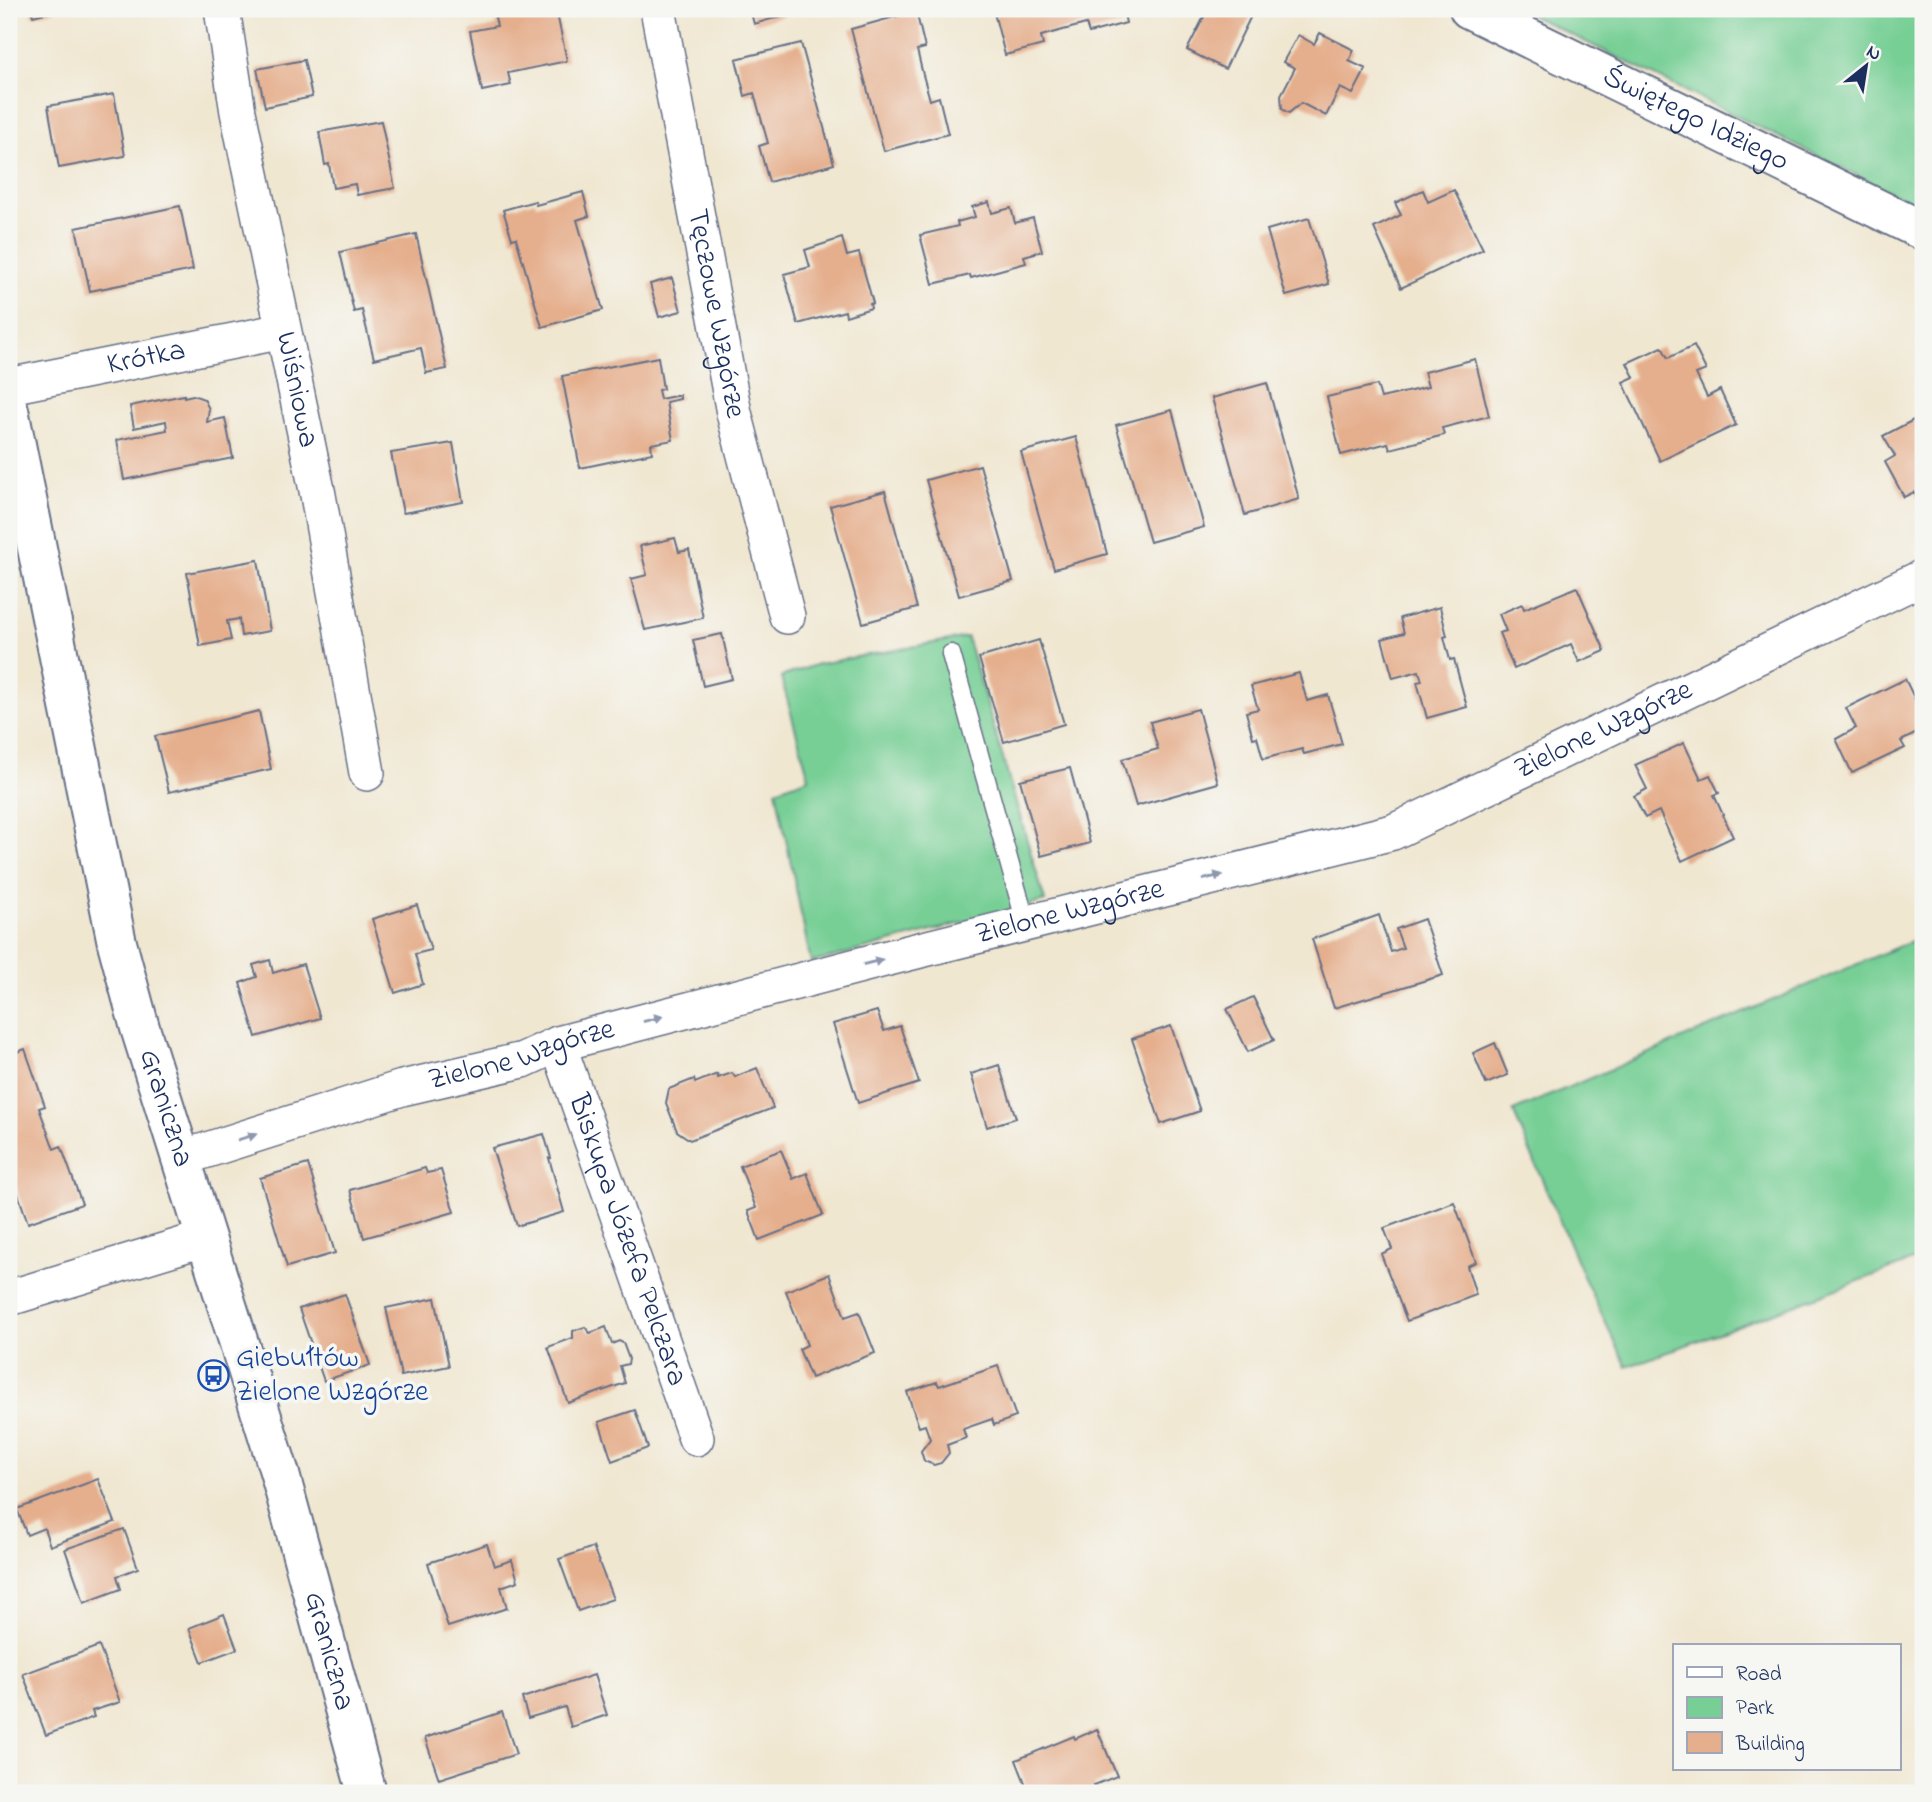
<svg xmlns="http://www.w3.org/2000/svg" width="1932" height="1802" font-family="'Indie Flower',sans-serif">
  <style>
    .green { fill: #77cf95; stroke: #497f7a; stroke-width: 2 }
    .building { fill: #e5ae8c }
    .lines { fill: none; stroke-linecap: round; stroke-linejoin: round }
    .service-casing { stroke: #666f86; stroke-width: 21 }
    .minor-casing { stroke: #666f86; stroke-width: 38 }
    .tertiary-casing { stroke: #666f86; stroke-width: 42 }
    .service { stroke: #fff; stroke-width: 18 }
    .minor { stroke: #fff; stroke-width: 35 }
    .tertiary { stroke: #fff; stroke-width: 38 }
    .oneway { fill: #8d97ae }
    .labels { text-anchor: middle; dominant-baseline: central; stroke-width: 7; stroke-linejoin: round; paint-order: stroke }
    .street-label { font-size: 30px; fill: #1b2f5e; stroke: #f6f6f2 }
    .transit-label { font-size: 30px; fill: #164399; stroke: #f6f6f2; text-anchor: start }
  </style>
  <rect width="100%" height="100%" fill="#f6f6f2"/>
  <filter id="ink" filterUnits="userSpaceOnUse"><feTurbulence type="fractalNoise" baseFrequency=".0143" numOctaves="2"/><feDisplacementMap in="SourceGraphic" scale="14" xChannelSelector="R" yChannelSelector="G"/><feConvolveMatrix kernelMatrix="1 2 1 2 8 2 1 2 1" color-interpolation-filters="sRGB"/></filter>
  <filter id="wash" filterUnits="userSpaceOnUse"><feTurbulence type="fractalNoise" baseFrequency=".00686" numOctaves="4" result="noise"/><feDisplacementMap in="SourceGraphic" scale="28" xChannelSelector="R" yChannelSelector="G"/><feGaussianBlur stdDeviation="1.57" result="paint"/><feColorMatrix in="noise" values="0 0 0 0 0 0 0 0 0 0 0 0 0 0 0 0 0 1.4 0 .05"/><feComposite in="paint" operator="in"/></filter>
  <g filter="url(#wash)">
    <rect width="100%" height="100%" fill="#f0e7d1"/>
    <!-- green -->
    <g class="green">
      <polygon points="1522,9 1923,9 1923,208 1521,10"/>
      <polygon points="967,637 1045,901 811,963 776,790 809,778 781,677 818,664"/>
      <polygon points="1923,936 1923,1257 1627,1367 1584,1278 1513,1111"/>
    </g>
    <g id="blocks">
      <!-- building -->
      <g class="building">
        <polygon points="31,9 56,9 57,10 33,16"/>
        <polygon points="493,9 556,9 567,61 508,73 511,85 482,91 470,31 497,26"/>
        <polygon points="750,9 788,9 789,14 754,24"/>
        <polygon points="993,9 1123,9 1126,23 1089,33 1086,24 1063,30 1041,36 1043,45 1005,55"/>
        <polygon points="1208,9 1241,9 1252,14 1225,69 1187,50"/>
        <polygon points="916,11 925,48 917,50 923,75 930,100 939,97 948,134 884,151 851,29"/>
        <polygon points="1320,33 1354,50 1349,61 1366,69 1353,94 1340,88 1326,116 1301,103 1289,113 1282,109 1281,95 1295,68 1283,62 1298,35 1314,44"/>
        <polygon points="801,43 834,164 769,182 759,146 768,143 754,93 745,96 736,59"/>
        <polygon points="304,60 312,97 265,107 257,69"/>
        <polygon points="114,94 125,156 59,168 48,106"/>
        <polygon points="381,121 395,188 357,195 355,184 333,188 329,164 325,165 319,132"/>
        <polygon points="1423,190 1428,202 1454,190 1483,249 1401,288 1374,228 1401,215 1395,203"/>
        <polygon points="583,192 589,216 577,220 603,310 542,327 516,238 512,239 503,210 535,201 536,205"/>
        <polygon points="989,202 992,213 1011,208 1015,223 1033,218 1042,251 1024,256 1026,263 971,278 970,275 933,284 920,235 958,226 957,222 975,217 972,207"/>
        <polygon points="180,206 193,270 90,291 76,228"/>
        <polygon points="1309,218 1329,284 1286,296 1267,230"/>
        <polygon points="416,234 447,369 426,373 421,348 374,359 362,310 354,312 340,252"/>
        <polygon points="842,238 847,256 859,253 873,303 870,304 871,308 846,316 845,311 798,324 784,274 810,267 805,250"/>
        <polygon points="672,278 681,311 659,317 650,284"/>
        <polygon points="1694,346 1706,370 1696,374 1707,397 1720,390 1736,425 1660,461 1623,382 1634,377 1627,363 1662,347 1668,358"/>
        <polygon points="658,357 663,389 658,390 660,399 680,395 680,399 666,402 673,440 651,444 652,453 580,468 562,376"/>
        <polygon points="1475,359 1489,416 1442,428 1444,435 1390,449 1388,443 1341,455 1327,397 1377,385 1381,398 1428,387 1424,372"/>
        <polygon points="1267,383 1299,499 1245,515 1212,398"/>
        <polygon points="184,395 184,397 193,395 204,399 209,409 207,422 225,418 233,458 124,480 117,440 167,430 166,421 134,428 130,406"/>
        <polygon points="1172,410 1204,527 1150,542 1116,425"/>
        <polygon points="1923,415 1923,509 1914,492 1904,497 1885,462 1895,456 1883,436"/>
        <polygon points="1076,437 1107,554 1054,569 1021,452"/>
        <polygon points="453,443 463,502 403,513 391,453"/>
        <polygon points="980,465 1013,581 959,596 926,480"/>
        <polygon points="885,491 917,608 863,623 830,506"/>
        <polygon points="675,538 679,552 689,550 703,618 645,630 631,579 647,575 640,546"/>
        <polygon points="258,560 270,631 241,636 239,619 227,621 231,640 200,646 187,573"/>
        <polygon points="1577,587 1605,651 1579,662 1571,644 1514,669 1499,633 1506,631 1499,614 1522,604 1524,609"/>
        <polygon points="1440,607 1447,636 1444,637 1450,660 1454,659 1467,707 1427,718 1417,682 1422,681 1419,671 1393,678 1382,639 1404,633 1400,618"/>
        <polygon points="722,634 732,679 703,686 693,640"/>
        <polygon points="1039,640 1064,724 1004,742 979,658"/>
        <polygon points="1299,673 1307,701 1328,695 1342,744 1304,754 1302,749 1263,759 1257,737 1253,738 1246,712 1258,709 1251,686"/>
        <polygon points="1905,679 1923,716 1923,730 1901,741 1905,748 1852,773 1836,739 1856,728 1846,708"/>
        <polygon points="1198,709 1218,783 1136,806 1122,759 1158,749 1150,722"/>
        <polygon points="259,711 271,769 169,792 155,736"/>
        <polygon points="1684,743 1701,779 1710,775 1719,793 1714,795 1733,837 1682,861 1659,811 1645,818 1634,796 1647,789 1635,765"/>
        <polygon points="1070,768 1090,843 1041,856 1020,780"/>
        <polygon points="417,905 431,950 415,954 423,984 395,993 372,919"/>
        <polygon points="1379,915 1391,952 1403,948 1396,929 1424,919 1443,975 1334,1008 1312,939"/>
        <polygon points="270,960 273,973 303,964 320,1018 256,1037 240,983 257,977 253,965"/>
        <polygon points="1253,997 1274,1040 1248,1052 1227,1009"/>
        <polygon points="877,1011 884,1031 900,1026 919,1083 858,1103 833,1024"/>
        <polygon points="1171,1026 1200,1111 1161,1124 1132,1039"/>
        <polygon points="1495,1043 1508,1075 1486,1084 1473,1053"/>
        <polygon points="25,1049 45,1106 39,1108 54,1149 61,1146 82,1204 28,1223 9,1168 9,1165 14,1163 9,1148 9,1055"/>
        <polygon points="999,1065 1016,1118 987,1127 971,1074"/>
        <polygon points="757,1068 773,1108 690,1140 677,1131 666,1103 669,1089 694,1079 695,1083 717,1074 718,1078 732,1073 735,1077"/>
        <polygon points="544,1134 551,1158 549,1158 564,1212 517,1226 492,1148"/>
        <polygon points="781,1150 793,1179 807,1173 823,1215 759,1240 748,1211 756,1208 740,1166"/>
        <polygon points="308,1164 335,1253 287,1267 260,1178"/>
        <polygon points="425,1168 427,1173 441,1170 454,1212 364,1238 350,1190"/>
        <polygon points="1454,1202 1476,1262 1467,1266 1476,1295 1407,1321 1381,1254 1392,1249 1384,1228"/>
        <polygon points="829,1274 845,1317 859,1312 875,1353 811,1378 799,1349 807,1345 786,1291"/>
        <polygon points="345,1294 370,1365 324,1381 299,1309"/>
        <polygon points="435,1298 449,1366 401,1376 386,1308"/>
        <polygon points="585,1327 590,1333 606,1327 612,1344 619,1341 623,1343 629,1359 628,1364 620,1366 625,1383 568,1403 548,1347 573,1338 573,1331"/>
        <polygon points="998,1366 1016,1417 994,1425 992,1419 963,1429 966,1438 947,1445 949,1453 941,1463 934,1465 924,1461 921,1451 930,1439 925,1425 919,1427 907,1392 937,1382 939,1386"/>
        <polygon points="635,1410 648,1448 612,1461 599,1422"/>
        <polygon points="98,1479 115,1522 50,1546 44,1528 27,1535 17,1509"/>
        <polygon points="124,1529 138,1568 117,1576 121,1589 84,1603 65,1549"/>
        <polygon points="487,1544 494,1566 512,1560 518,1581 501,1587 507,1608 448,1627 428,1563"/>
        <polygon points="593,1547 613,1599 578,1611 559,1559"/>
        <polygon points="224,1614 237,1649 202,1662 189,1628"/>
        <polygon points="99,1646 120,1702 92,1711 94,1717 46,1735 23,1674"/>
        <polygon points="594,1675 607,1715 571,1727 565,1707 528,1718 522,1698"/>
        <polygon points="502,1712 516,1754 439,1779 425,1738"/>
        <polygon points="1097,1729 1117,1776 1094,1785 1096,1787 1081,1793 1029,1793 1016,1760 1074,1736 1075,1739"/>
      </g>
    </g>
  </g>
  <g filter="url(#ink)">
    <use href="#blocks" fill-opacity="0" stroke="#666f86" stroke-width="2"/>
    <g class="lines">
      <defs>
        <polyline id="service" points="951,654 1026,923"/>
        <g id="minor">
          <path id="s1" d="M 222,9 L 238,112 L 318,495 L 367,773"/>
          <path id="s2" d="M 658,9 L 734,413 L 787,616"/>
          <path id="s3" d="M 9,386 L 283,331"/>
          <path id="s4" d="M 558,1044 L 696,1438"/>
          <path id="s5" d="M 182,1158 L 402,1088 L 523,1060 L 558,1044 L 884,959 L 1393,832 L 1923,577"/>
          <polyline points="9,1298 206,1238"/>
        </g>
        <g id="tertiary">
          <path id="s6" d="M 1469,9 L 1923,231"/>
          <path id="s7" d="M 9,410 L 117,943 L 140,1028 L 279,1471 L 367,1793"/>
        </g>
      </defs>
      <!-- service casing -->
      <use href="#service" class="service-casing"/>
      <!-- minor casing -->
      <use href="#minor" class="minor-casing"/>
      <!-- tertiary casing -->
      <use href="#tertiary" class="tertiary-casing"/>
      <!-- service -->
      <use href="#service" class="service"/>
      <!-- minor -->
      <use href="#minor" class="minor"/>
      <!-- tertiary -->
      <use href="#tertiary" class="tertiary"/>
    </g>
    <!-- one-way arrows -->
    <defs><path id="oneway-solid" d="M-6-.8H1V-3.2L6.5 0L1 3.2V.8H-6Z" transform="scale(1.75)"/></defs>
    <g class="oneway">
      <use href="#oneway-solid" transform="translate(1213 877) rotate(-14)"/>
      <use href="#oneway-solid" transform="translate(873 962) rotate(-15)"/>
      <use href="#oneway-solid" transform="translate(653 1019) rotate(-15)"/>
      <use href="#oneway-solid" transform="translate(247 1137) rotate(-17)"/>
    </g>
  </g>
  <!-- icons -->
  <defs>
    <symbol id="bus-ring" viewBox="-11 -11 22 22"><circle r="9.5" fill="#f6f6f2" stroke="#1a4fb4" stroke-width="1.5"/><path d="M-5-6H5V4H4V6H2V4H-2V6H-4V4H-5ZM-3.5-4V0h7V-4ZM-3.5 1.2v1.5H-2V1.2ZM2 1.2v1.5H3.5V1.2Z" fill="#1a4fb4"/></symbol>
  </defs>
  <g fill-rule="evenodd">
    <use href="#bus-ring" x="196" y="1358" width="35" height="35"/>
  </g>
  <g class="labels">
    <!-- street labels -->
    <g class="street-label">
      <text stroke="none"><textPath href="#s6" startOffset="252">Świętego Idziego</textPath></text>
      <text stroke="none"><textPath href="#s2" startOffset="310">Tęczowe Wzgórze</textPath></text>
      <text stroke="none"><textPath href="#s3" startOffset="140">Krótka</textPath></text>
      <text stroke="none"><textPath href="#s1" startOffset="388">Wiśniowa</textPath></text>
      <text stroke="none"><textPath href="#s5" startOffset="1489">Zielone Wzgórze</textPath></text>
      <text stroke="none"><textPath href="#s5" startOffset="922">Zielone Wzgórze</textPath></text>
      <text stroke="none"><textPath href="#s5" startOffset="355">Zielone Wzgórze</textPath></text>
      <text stroke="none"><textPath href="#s7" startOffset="716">Graniczna</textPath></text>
      <text stroke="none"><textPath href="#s4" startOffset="208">Biskupa Józefa Pelczara</textPath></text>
      <text stroke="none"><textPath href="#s7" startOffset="1283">Graniczna</textPath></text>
    </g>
    <!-- transit labels -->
    <g class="transit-label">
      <text x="236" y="1359">Giebułtów<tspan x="236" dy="34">Zielone Wzgórze</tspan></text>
    </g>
  </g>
  <!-- margin -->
  <rect width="1932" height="1802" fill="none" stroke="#f6f6f2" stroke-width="35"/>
  <!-- legend -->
  <rect x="1673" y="1644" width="228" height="126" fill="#f6f6f2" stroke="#9ea6b7" stroke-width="2"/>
  <rect x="1687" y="1667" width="35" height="10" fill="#ffffff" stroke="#9ea6b7" stroke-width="2"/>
  <text x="1736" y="1680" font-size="21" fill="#1b2f5e">Road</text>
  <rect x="1687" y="1697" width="35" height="21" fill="#77cf95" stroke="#9ea6b7" stroke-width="2"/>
  <text x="1736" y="1714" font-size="21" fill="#1b2f5e">Park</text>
  <rect x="1687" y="1732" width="35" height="21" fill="#e5ae8c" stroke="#9ea6b7" stroke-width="2"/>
  <text x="1736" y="1750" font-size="21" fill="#1b2f5e">Building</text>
  <!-- north arrow -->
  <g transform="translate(1866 66) rotate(30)" stroke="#f6f6f2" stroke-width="5" paint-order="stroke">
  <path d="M0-5L12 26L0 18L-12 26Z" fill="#1b2f5e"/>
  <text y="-10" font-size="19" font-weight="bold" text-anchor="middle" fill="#1b2f5e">N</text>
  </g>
</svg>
